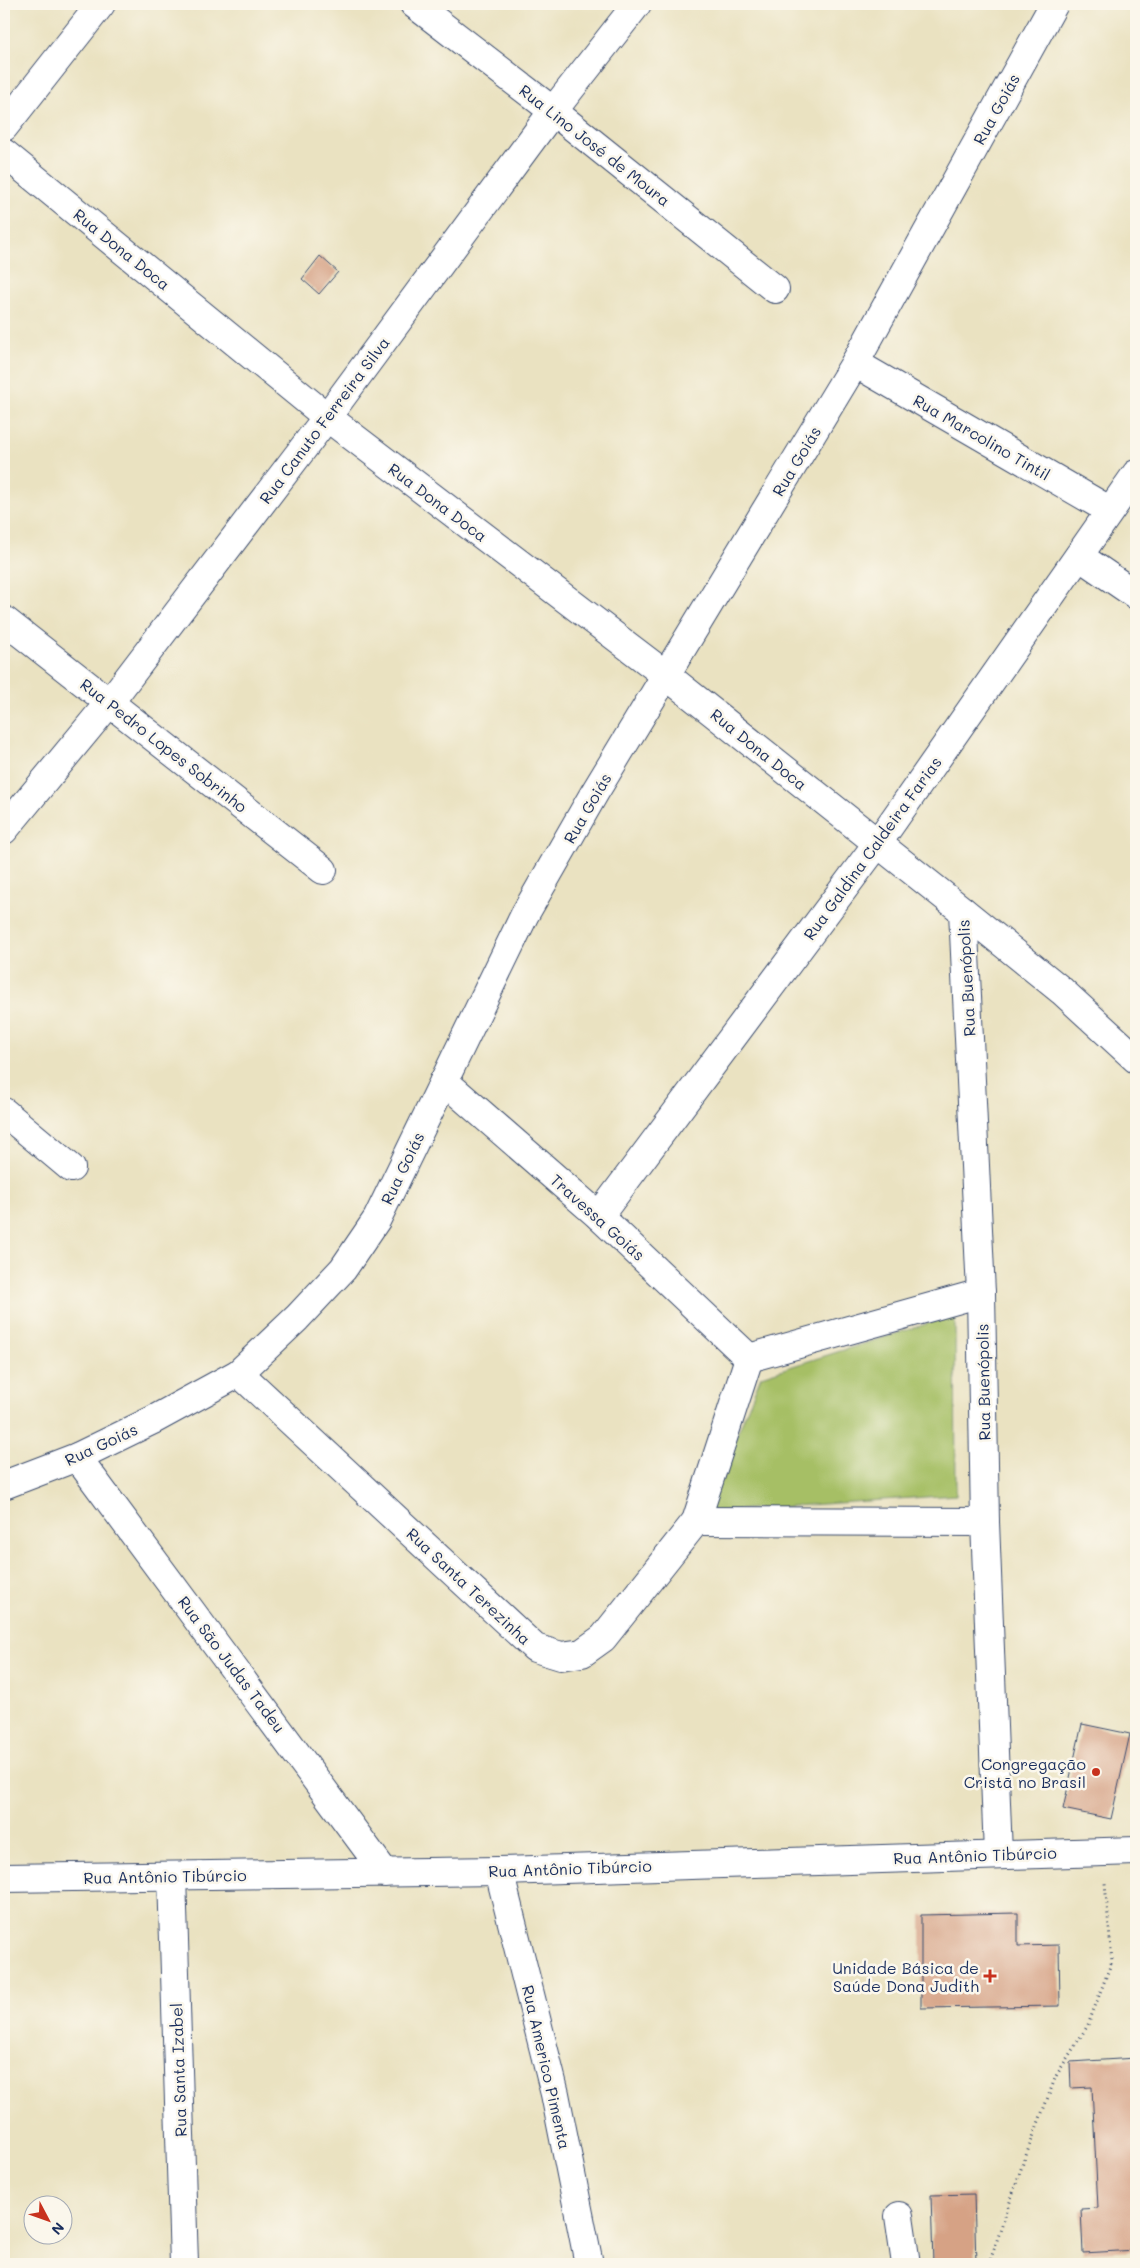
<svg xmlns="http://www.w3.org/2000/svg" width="1140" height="2268" font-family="Mali,sans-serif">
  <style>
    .green { fill: #a6bf65; stroke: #607762 }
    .building { fill: #d6a285 }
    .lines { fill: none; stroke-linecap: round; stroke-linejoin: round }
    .minor-casing { stroke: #3a4a6d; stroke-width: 30 }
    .path { stroke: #3a4a6d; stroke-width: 3; stroke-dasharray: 1 4; stroke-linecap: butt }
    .minor { stroke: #fff; stroke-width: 28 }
    .poi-dot { fill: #c8321e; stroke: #fbf7ec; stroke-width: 2 }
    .labels { text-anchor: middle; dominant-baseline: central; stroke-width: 5; stroke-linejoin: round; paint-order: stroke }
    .street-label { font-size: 16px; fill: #1b2f5e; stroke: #fbf7ec }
    .poi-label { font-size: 16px; fill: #1b2f5e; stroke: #fbf7ec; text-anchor: end }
  </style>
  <rect width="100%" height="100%" fill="#fbf7ec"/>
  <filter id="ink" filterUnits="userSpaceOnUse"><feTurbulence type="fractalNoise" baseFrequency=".02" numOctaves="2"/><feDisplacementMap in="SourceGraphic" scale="10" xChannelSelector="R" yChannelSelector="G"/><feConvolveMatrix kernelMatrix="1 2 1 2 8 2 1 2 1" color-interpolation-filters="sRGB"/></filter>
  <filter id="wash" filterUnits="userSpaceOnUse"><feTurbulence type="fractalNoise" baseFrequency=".0096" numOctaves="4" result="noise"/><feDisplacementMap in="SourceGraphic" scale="20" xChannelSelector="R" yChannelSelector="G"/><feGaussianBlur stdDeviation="1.12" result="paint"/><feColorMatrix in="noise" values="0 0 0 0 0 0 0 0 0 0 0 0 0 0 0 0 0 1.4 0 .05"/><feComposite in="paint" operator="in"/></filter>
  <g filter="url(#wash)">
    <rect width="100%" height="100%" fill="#eae2c1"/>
    <!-- green -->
    <polygon class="green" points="955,1315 956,1495 705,1512 761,1376"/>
    <g id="blocks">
      <!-- building -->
      <g class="building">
        <polygon points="320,256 338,272 319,294 302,279"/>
        <polygon points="1082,1724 1130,1734 1111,1819 1063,1809"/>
        <polygon points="1018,1913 1018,1946 1059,1945 1060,2006 921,2008 921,1915"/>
        <polygon points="1136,2058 1136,2250 1083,2253 1081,2209 1098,2208 1092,2087 1071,2088 1070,2062"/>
        <polygon points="974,2194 976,2264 933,2264 931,2195"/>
      </g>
    </g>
  </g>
  <g filter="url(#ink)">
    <use href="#blocks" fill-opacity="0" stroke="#3a4a6d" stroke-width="1"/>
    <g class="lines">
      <defs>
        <g id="minor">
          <polyline points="414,4 553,111 775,289"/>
          <polyline points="4,127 101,4"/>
          <polyline points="4,153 327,417 667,676 963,911 1062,991 1136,1059"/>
          <polyline points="855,363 1109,510"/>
          <polyline points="1079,556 1136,595"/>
          <polyline points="4,620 323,870"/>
          <polyline points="4,830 109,703 327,417 553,111 637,4"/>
          <polyline points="963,911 981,1293 985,1522 998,1854"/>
          <polyline points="444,1081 599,1216 749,1358"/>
          <polyline points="4,1112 71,1168"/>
          <polyline points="599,1216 877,844 1136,474"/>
          <polyline points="749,1358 981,1293"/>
          <polyline points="239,1373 535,1648 561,1656 582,1653 603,1638 696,1521 749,1358"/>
          <polyline points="77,1457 385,1873"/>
          <polyline points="4,1485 77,1457 153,1420 239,1373 297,1318 343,1269 377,1219 525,914 595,792 855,363 1054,4"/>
          <polyline points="696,1521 985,1522"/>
          <polyline points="499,1871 555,2094 589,2264"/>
          <polyline points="172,1876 184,2264"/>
          <polyline points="4,1878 499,1871 1136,1851"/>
          <polyline points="899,2216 906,2264"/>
        </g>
      </defs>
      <!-- minor casing -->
      <use href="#minor" class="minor-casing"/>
      <!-- path -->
      <polyline class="path" points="989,2264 1022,2166 1056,2076 1088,2025 1112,1961 1105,1883"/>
      <!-- minor -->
      <use href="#minor" class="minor"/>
    </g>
  </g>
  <!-- markers -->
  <g class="poi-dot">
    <circle cx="1096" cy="1772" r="5"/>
    <path d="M987.5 1968.5h5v5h5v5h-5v5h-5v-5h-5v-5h5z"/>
  </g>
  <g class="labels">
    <!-- street labels -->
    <g class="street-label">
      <text transform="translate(996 109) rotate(-61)">Rua Goiás</text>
      <text transform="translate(595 145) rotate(38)">Rua Lino José de Moura</text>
      <text transform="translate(122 249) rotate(39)">Rua Dona Doca</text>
      <text transform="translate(324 420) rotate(-53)">Rua Canuto Ferreira Silva</text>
      <text transform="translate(982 437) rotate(30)">Rua Marcolino Tintil</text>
      <text transform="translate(796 461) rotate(-59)">Rua Goiás</text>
      <text transform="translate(438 502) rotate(37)">Rua Dona Doca</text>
      <text transform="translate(164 745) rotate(38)">Rua Pedro Lopes Sobrinho</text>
      <text transform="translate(759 749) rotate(39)">Rua Dona Doca</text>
      <text transform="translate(587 808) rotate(-60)">Rua Goiás</text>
      <text transform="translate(872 848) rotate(-54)">Rua Galdina Caldeira Farias</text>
      <text transform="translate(966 978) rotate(-93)">Rua Buenópolis</text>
      <text transform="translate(402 1168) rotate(-64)">Rua Goiás</text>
      <text transform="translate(598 1217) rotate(42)">Travessa Goiás</text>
      <text transform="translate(983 1382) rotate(-91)">Rua Buenópolis</text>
      <text transform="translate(101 1444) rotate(-25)">Rua Goiás</text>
      <text transform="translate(469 1586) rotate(43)">Rua Santa Terezinha</text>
      <text transform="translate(232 1664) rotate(53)">Rua São Judas Tadeu</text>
      <text transform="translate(975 1855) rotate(-2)">Rua Antônio Tibúrcio</text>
      <text transform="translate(570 1868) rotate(-2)">Rua Antônio Tibúrcio</text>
      <text transform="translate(165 1876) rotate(-1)">Rua Antônio Tibúrcio</text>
      <text transform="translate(547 2067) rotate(77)">Rua Americo Pimenta</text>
      <text transform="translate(178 2070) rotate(-92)">Rua Santa Izabel</text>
    </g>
    <!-- poi labels -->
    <g class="poi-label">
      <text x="1086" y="1763">Congregação<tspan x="1086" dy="18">Cristã no Brasil</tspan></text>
      <text x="979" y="1967">Unidade Básica de<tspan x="979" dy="18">Saúde Dona Judith</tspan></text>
    </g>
  </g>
  <!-- margin -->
  <rect width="1140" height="2268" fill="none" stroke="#fbf7ec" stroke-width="20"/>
  <!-- north arrow -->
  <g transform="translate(48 2220) rotate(131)"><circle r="24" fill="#fbf7ec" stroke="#a1a7b3"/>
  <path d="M0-4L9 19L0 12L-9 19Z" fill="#c8321e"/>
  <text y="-8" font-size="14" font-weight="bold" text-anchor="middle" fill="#1b2f5e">N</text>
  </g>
</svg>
